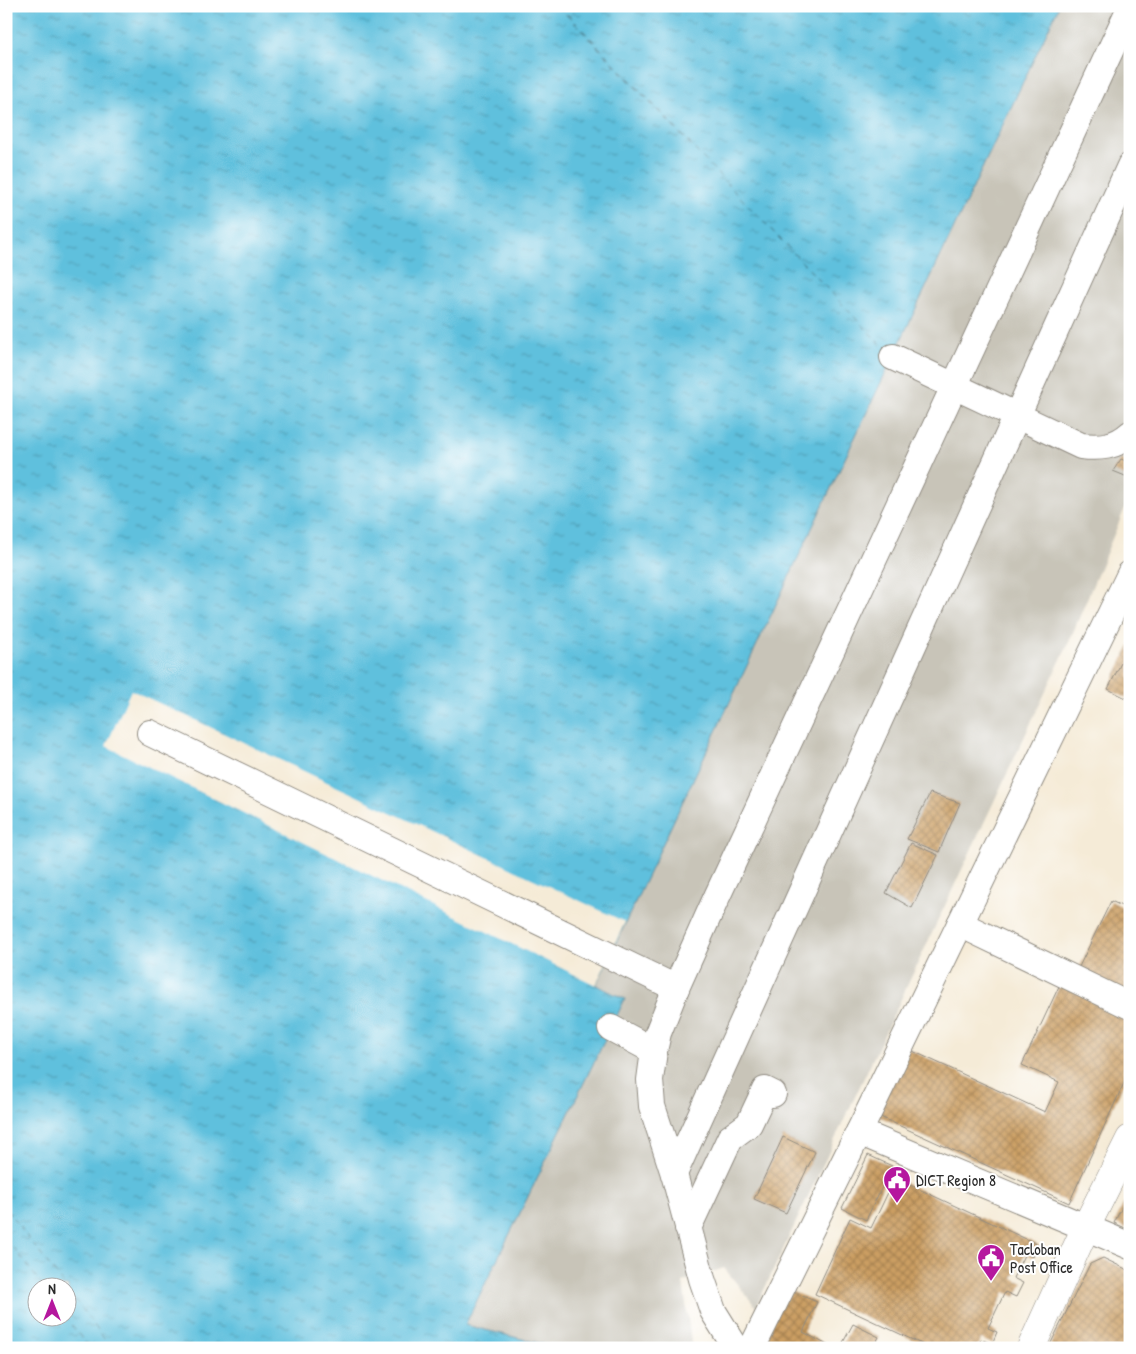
<svg xmlns="http://www.w3.org/2000/svg" width="1136" height="1354" font-family="'Patrick Hand',sans-serif">
  <style>
    .industrial { fill: #c8c4b8 }
    .water { fill: url(#water-ripples); stroke: #457684; fill-rule: evenodd }
    .pier { fill: #f5ebd7 }
    .lines { fill: none; stroke-linecap: round; stroke-linejoin: round }
    .ferry { stroke: #3d5f69; stroke-width: 1; stroke-dasharray: 6 5; stroke-linecap: butt }
    .building { fill: url(#building-cross-hatch) }
    .minor-casing { stroke: #908b81; stroke-width: 28 }
    .major-casing { stroke: #908b81; stroke-width: 29 }
    .minor { stroke: #fff; stroke-width: 26 }
    .major { stroke: #fff; stroke-width: 28 }
    .labels { text-anchor: middle; dominant-baseline: central; stroke-width: 4; stroke-linejoin: round; paint-order: stroke }
    .poi-label { font-size: 16px; fill: #2b2b2b; stroke: #fff; text-anchor: start }
  </style>
  <defs>
    <pattern id="water-ripples" width="26" height="14" patternUnits="userSpaceOnUse" patternTransform="scale(1.25)"><rect width="26" height="14" fill="#5fc0dd"/><path d="M2 4q2-2 4 0t4 0M15 11q2-2 4 0t4 0" fill="none" stroke="#4f9cb3"/></pattern>
    <pattern id="building-cross-hatch" width="8" height="8" patternUnits="userSpaceOnUse" patternTransform="scale(1.25)"><rect width="8" height="8" fill="#cb9e62"/><path d="M0 0l8 8M0 8l8-8" fill="none" stroke="#a58151"/></pattern>
  </defs>
  <rect width="100%" height="100%" fill="#fff"/>
  <filter id="ink" filterUnits="userSpaceOnUse"><feTurbulence type="fractalNoise" baseFrequency=".02" numOctaves="2"/><feDisplacementMap in="SourceGraphic" scale="10" xChannelSelector="R" yChannelSelector="G"/><feConvolveMatrix kernelMatrix="1 2 1 2 8 2 1 2 1" color-interpolation-filters="sRGB"/></filter>
  <filter id="wash" filterUnits="userSpaceOnUse"><feTurbulence type="fractalNoise" baseFrequency=".0096" numOctaves="4" result="noise"/><feDisplacementMap in="SourceGraphic" scale="20" xChannelSelector="R" yChannelSelector="G"/><feGaussianBlur stdDeviation="1.12" result="paint"/><feColorMatrix in="noise" values="0 0 0 0 0 0 0 0 0 0 0 0 0 0 0 0 0 1.4 0 .05"/><feComposite in="paint" operator="in"/></filter>
  <g filter="url(#wash)">
    <rect width="100%" height="100%" fill="#f5ebd7"/>
    <!-- industrial -->
    <polygon class="industrial" points="1059,6 1130,6 1130,496 1069,642 756,1307 724,1268 683,1282 692,1348 559,1348 464,1326 625,999 106,746 625,922"/>
    <!-- water -->
    <path class="water" d="M 6,6 L 1059,6 L 596,985 L 625,999 L 465,1325 L 559,1348 L 6,1348 ZM 38,1286 L 68,1286 L 68,1316 L 38,1316 Z"/>
    <!-- pier -->
    <polygon class="pier" points="131,690 625,922 596,985 106,746"/>
    <g class="lines">
      <!-- ferry -->
      <g class="ferry">
        <polyline points="558,6 884,348"/>
        <polyline points="560,6 691,144"/>
        <polyline points="6,1209 65,1286"/>
        <polyline points="6,1238 43,1286"/>
        <polyline points="68,1290 111,1348"/>
        <polyline points="65,1316 89,1348"/>
      </g>
    </g>
    <g id="blocks">
      <!-- building -->
      <g class="building">
        <polygon points="1121,459 1130,463 1130,478 1113,471"/>
        <polygon points="1130,645 1130,700 1108,689"/>
        <polygon points="930,793 960,803 939,852 907,839"/>
        <polygon points="911,843 938,855 912,908 886,893"/>
        <polygon points="1111,901 1130,910 1130,997 1077,971"/>
        <polygon points="1061,982 1130,1013 1130,1070 1069,1203 876,1115 906,1048 1045,1112 1059,1082 1022,1065"/>
        <polygon points="783,1137 815,1152 786,1213 754,1199"/>
        <polygon points="868,1155 892,1166 866,1220 842,1208"/>
        <polygon points="895,1178 1039,1245 1033,1257 1025,1253 1013,1278 1023,1283 1016,1297 1005,1292 988,1328 997,1332 992,1344 981,1339 977,1348 930,1348 815,1294 850,1218 871,1228"/>
        <polygon points="1130,1191 1130,1230 1114,1223"/>
        <polygon points="1103,1258 1130,1271 1130,1348 1051,1348 1049,1347 1090,1264"/>
        <polygon points="786,1289 817,1302 803,1332 833,1348 776,1348 766,1339"/>
        <polygon points="853,1324 879,1337 873,1348 840,1348"/>
      </g>
    </g>
  </g>
  <g filter="url(#ink)">
    <use href="#blocks" fill-opacity="0" stroke="#908b81" stroke-width="1"/>
    <g class="lines">
      <defs>
        <g id="minor">
          <path d="M 893,357 L 1081,446 C 1099,448 1116,447 1130,434"/>
          <polyline points="150,733 676,988"/>
          <polyline points="960,924 1130,1006"/>
          <polyline points="611,1028 654,1051"/>
          <polyline points="859,1132 1130,1246"/>
          <polyline points="674,1174 1130,166"/>
          <polyline points="688,1228 730,1138 749,1124 765,1090 773,1094"/>
          <polyline points="736,1348 713,1311 702,1279 674,1174 652,1106 650,1080 654,1051 658,1033 676,988 714,903 1130,8"/>
          <polyline points="752,1348 859,1132 1130,574"/>
        </g>
        <polyline id="major" points="1031,1348 1086,1227 1130,1139"/>
      </defs>
      <!-- minor casing -->
      <use href="#minor" class="minor-casing"/>
      <!-- major casing -->
      <use href="#major" class="major-casing"/>
      <!-- minor -->
      <use href="#minor" class="minor"/>
      <!-- major -->
      <use href="#major" class="major"/>
    </g>
  </g>
  <!-- icons -->
  <defs>
    <symbol id="civic-pin" viewBox="-11 -11 22 30"><path d="M0 17L-7.5 6A9.5 9.5 0 1 1 7.5 6Z" fill="#b5179e" stroke="#fff"/><path d="M-.6-6.5H3V-4.5H.6V-3L4-1V1h2V6H-6V1h2V-1L-.6-3ZM-1.2 2.5V6h2.4V2.5Z" fill="#fff"/></symbol>
  </defs>
  <g fill-rule="evenodd">
    <use href="#civic-pin" x="881" y="1164" width="32" height="43"/>
    <use href="#civic-pin" x="975" y="1242" width="32" height="43"/>
  </g>
  <g class="labels">
    <!-- poi labels -->
    <g class="poi-label">
      <text x="916" y="1180">DICT Region 8</text>
      <text x="1010" y="1249">Tacloban<tspan x="1010" dy="18">Post Office</tspan></text>
    </g>
  </g>
  <!-- margin -->
  <rect width="1136" height="1354" fill="none" stroke="#fff" stroke-width="25"/>
  <!-- north arrow -->
  <g transform="translate(52 1302)"><circle r="24" fill="#ffffff" stroke="#aaaaaa"/>
  <path d="M0-4L9 19L0 12L-9 19Z" fill="#b5179e"/>
  <text y="-8" font-size="14" font-weight="bold" text-anchor="middle" fill="#2b2b2b">N</text>
  </g>
</svg>
